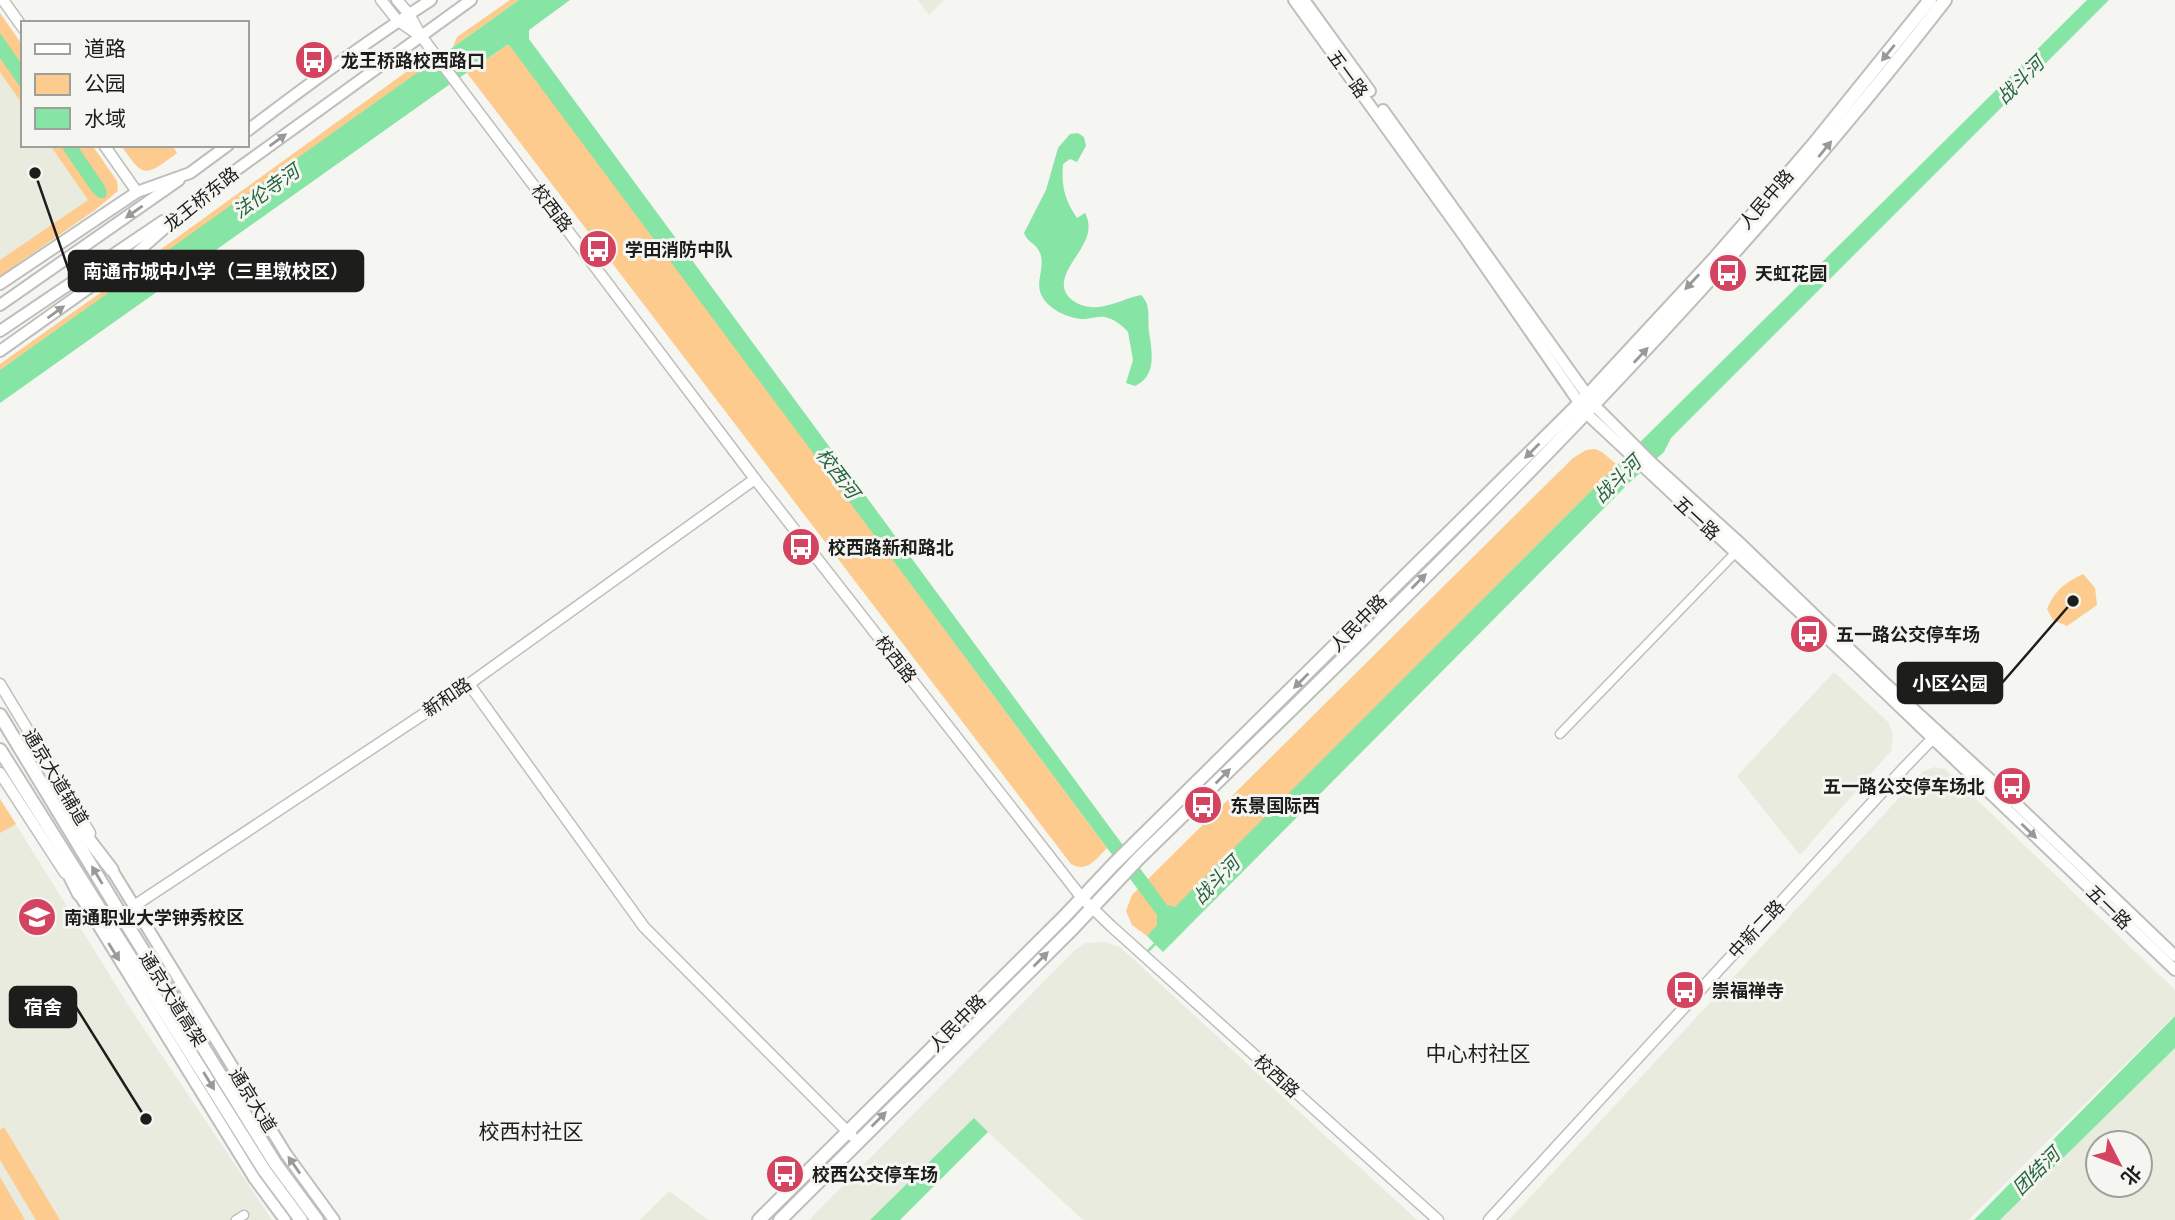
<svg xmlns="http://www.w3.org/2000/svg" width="2175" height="1220" font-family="Mulish,'Noto Sans SC',sans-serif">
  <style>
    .built { fill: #e9ebdf; fill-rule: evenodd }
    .green { fill: #fccb8d }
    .water { fill: #86e4a4 }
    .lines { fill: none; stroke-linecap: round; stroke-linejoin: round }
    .stream { stroke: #86e4a4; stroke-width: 2.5 }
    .minor-casing { stroke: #bebeba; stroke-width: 11 }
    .tertiary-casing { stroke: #bebeba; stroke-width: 13 }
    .secondary-casing { stroke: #bebeba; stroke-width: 14 }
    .primary-casing { stroke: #bebeba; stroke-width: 16 }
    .trunk-casing { stroke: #bebeba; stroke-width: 16 }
    .minor { stroke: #fff; stroke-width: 8 }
    .tertiary { stroke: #fff; stroke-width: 10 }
    .secondary { stroke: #fff; stroke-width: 10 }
    .primary { stroke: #fff; stroke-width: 12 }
    .trunk { stroke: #fff; stroke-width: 12 }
    .oneway { fill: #999 }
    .labels { text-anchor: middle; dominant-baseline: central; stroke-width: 6; stroke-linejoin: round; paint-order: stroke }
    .poi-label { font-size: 18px; font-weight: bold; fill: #1d1d1c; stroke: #f5f5f1; text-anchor: start }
    .street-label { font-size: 18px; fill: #1d1d1c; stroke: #f5f5f1 }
    .water-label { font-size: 19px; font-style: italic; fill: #23653c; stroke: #f5f5f1 }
    .quarter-label { font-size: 21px; fill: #1d1d1c; stroke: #f5f5f1 }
    .leader { fill: none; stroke: #1d1d1c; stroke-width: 2.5 }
    .callout-dot { fill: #1d1d1c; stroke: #f5f5f1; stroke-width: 2.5 }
    .callout { fill: #1d1d1c; stroke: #1d1d1c; stroke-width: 2.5 }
    .callout-label { font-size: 19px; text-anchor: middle; font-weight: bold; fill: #fff }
  </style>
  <rect width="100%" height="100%" fill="#f5f5f1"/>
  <!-- built -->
  <g class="built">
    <polygon points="918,0 944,0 929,15"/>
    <polygon points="0,72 23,105 23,145 50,145 88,200 0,260"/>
    <polygon points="1834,672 1888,722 1893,734 1891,751 1800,855 1737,776"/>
    <polygon points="1935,767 1945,769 2175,990 2175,1015 1968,1220 1509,1220 1924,771"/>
    <polygon points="0,799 132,1011 272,1220 0,1220"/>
    <polygon points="1105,942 1120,947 1417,1220 1083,1220 974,1119 870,1220 809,1220 1075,950 1086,943"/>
    <path d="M 2175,1048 L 2175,1220 L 2000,1220 ZM 2098,1143 L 2140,1143 L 2140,1185 L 2098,1185 Z"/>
    <polygon points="669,1191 708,1220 640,1220"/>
  </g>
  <!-- green -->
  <g class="green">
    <polygon points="510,0 519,0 453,47 457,37"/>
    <polygon points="0,13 23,46 23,105 0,72"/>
    <path d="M 507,45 L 512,47 L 1107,848 C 1096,859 1087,873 1071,864 L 467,73 Z"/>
    <polygon points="418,66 424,68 159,258 153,255 413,67"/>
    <polygon points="50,145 92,145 117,181 118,191 95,210 0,276 0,260 88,200"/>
    <path d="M 121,145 L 172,145 L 177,153 C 146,176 144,180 121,145 Z"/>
    <polygon points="141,264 141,270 0,370 0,364"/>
    <polygon points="1595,449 1602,452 1617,465 1147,936 1132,925 1126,911 1132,895 1573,458 1586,450"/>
    <path d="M 2083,574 L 2095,588 L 2097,605 L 2067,626 L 2053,620 L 2047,609 C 2055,590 2065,583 2083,574 Z"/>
    <polygon points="0,799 16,824 0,833"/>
    <polygon points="4,1127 60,1220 36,1220 0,1160 0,1130"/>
    <polygon points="0,1177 25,1220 0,1220"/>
  </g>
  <!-- water -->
  <g class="water">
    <polygon points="519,0 570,0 529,30 529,39 1167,905 1175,907 1617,465 2087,0 2109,0 1671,438 1664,452 1631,481 1163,952 1147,936 1157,925 1157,915 510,46 507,45 443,89 0,403 0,370"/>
    <polygon points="0,33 23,66 23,91 0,58"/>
    <path d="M 1078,133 L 1084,137 L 1086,146 L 1077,162 L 1070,159 L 1063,164 C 1061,186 1065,200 1077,218 L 1085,213 C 1098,238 1072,255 1065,277 C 1058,298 1082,309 1099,307 C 1114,305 1127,298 1141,295 C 1152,306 1147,318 1149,332 C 1152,351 1157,376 1135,386 L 1126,383 L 1133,360 L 1128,332 C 1122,325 1114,319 1105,317 C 1098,316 1091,319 1084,319 C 1069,319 1048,309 1042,296 C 1034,282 1046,268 1040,253 C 1037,244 1027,242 1024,233 L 1046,190 L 1058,148 L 1070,134 Z"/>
    <polygon points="60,145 77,145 104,185 107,192 105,198 99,198 93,193"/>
    <polygon points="2175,1016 2175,1048 2000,1220 1974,1220"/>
    <polygon points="974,1118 988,1132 900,1220 870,1220"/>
  </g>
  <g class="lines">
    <!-- stream -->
    <polyline class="stream" points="1147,952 1157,942"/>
    <defs>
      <g id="minor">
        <polyline points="1560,734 1738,550"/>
        <polyline points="236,1220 244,1215"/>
      </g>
      <g id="tertiary">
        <polyline points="3,0 23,28"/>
        <polyline points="381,0 397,20 417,34"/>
        <polyline points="397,0 409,14 421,36 755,479 1082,898 1111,926 1438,1220"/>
        <polyline points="104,145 137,192"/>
        <polyline points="0,684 90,833"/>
        <polyline points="469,684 644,927 852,1136"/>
        <polyline points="0,773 65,873"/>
        <polyline points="134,906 469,684 755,479"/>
        <polyline points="1489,1220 1904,768 1937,734"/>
      </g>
      <g id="secondary">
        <polyline points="1294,0 1464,236 1587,414 1856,665 2175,970"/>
        <polyline points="1304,0 1370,91"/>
        <polyline points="1383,110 1595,406 1653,464 1742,545 1887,685 2006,794 2175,956"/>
        <path d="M 247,131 C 307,85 367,41 431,0"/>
        <polyline points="0,284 137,192 190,173 228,145"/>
        <polyline points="0,305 179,180"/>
        <polyline points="0,331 163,221"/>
        <polyline points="0,351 131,258 203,194 471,0"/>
        <polyline points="112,870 286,1154 334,1220"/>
        <polyline points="79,894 254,1178 285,1220"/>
      </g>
      <g id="primary">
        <polyline points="759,1220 1064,917 1113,865 1587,396 1714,259 1769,196 1813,145 1930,0"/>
        <path d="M 780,1220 L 1073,928 L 1139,858 C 1420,584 1704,311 1945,0"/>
      </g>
      <g id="trunk">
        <polyline points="0,715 121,915 275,1163 317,1220"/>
        <polyline points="0,750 264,1170 301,1220"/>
        <polyline points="63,806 112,870"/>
        <polyline points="64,864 79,894"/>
      </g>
    </defs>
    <!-- minor casing -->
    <use href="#minor" class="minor-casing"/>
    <!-- tertiary casing -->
    <use href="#tertiary" class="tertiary-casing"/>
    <!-- secondary casing -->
    <use href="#secondary" class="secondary-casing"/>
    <!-- primary casing -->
    <use href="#primary" class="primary-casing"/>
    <!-- trunk casing -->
    <use href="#trunk" class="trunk-casing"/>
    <!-- minor -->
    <use href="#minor" class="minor"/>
    <!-- tertiary -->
    <use href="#tertiary" class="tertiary"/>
    <!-- secondary -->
    <use href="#secondary" class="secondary"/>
    <!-- primary -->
    <use href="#primary" class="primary"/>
    <!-- trunk -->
    <use href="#trunk" class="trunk"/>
  </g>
  <!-- one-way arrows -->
  <defs><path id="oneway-solid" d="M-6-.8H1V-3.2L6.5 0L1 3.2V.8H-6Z" transform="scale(1.75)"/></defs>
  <g class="oneway">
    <use href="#oneway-solid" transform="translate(1888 53) rotate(129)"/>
    <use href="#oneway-solid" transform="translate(278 140) rotate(-36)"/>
    <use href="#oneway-solid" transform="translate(1825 149) rotate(-51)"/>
    <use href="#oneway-solid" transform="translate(134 212) rotate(145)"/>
    <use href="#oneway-solid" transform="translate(1692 282) rotate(133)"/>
    <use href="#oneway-solid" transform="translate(56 312) rotate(-36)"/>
    <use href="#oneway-solid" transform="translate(1641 355) rotate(-47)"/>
    <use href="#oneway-solid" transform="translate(1532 451) rotate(135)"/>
    <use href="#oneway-solid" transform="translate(1419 581) rotate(-45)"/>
    <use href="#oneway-solid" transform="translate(1301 681) rotate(135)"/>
    <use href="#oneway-solid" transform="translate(1223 776) rotate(-45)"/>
    <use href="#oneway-solid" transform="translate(2029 831) rotate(44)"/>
    <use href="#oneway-solid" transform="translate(97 875) rotate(-121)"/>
    <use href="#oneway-solid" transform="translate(114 952) rotate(58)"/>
    <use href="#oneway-solid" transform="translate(1041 959) rotate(-45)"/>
    <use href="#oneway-solid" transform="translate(209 1081) rotate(58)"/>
    <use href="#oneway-solid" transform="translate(879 1119) rotate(-45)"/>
    <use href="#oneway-solid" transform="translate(294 1165) rotate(-125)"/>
  </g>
  <!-- icons -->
  <defs>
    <symbol id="bus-disc" viewBox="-11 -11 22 22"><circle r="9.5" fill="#d44461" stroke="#f5f5f1"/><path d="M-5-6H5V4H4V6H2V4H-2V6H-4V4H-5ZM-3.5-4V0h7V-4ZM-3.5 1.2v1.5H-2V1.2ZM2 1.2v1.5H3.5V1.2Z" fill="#fff"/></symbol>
    <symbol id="university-disc" viewBox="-11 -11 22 22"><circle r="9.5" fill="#d44461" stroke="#f5f5f1"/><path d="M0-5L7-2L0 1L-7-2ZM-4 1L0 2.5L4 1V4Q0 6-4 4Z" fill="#fff"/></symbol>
  </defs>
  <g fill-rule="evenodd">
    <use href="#bus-disc" x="292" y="38" width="44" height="44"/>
    <use href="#bus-disc" x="576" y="227" width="44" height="44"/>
    <use href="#bus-disc" x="1706" y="251" width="44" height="44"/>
    <use href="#bus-disc" x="779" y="525" width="44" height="44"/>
    <use href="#bus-disc" x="1787" y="612" width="44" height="44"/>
    <use href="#bus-disc" x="1990" y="764" width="44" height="44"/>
    <use href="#bus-disc" x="1181" y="783" width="44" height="44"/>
    <use href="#university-disc" x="15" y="895" width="44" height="44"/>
    <use href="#bus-disc" x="1663" y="968" width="44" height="44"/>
    <use href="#bus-disc" x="763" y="1152" width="44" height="44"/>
  </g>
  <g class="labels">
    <!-- poi labels -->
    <g class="poi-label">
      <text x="341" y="60">龙王桥路校西路口</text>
      <text x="625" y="249">学田消防中队</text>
      <text x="1755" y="273">天虹花园</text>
      <text x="828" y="547">校西路新和路北</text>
      <text x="1836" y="634">五一路公交停车场</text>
      <text x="1985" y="786" text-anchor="end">五一路公交停车场北</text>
      <text x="1230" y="805">东景国际西</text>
      <text x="64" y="917">南通职业大学钟秀校区</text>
      <text x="1712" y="990">崇福禅寺</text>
      <text x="812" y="1174">校西公交停车场</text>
    </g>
    <!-- street labels -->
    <g class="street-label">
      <text transform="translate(1348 74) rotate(54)">五一路</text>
      <text transform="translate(201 199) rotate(-39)">龙王桥东路</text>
      <text transform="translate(1766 199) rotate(-49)">人民中路</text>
      <text transform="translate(552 208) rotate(53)">校西路</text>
      <text transform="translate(1697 518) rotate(43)">五一路</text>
      <text transform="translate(1358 623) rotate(-45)">人民中路</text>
      <text transform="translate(896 659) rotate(52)">校西路</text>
      <text transform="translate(447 697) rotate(-34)">新和路</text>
      <text transform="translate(56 777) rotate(59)">通京大道辅道</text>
      <text transform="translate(2109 907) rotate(44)">五一路</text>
      <text transform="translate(1756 929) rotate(-47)">中新二路</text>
      <text transform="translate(173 999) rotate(58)">通京大道高架</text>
      <text transform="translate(957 1023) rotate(-45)">人民中路</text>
      <text transform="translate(1277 1076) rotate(42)">校西路</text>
      <text transform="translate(253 1100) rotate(58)">通京大道</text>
    </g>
    <!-- water labels -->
    <g class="water-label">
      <text transform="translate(2020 80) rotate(-45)">战斗河</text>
      <text transform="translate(266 191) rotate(-36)">法伦寺河</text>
      <text transform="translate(838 473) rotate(53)">校西河</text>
      <text transform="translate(1617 479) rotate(-45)">战斗河</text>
      <text transform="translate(1216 880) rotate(-46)">战斗河</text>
      <text transform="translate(2036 1171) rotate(-45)">团结河</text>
    </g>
    <!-- quarter labels -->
    <g class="quarter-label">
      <text x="1478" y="1053">中心村社区</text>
      <text x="531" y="1131">校西村社区</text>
    </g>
  </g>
  <!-- callouts -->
  <path class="leader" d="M35 173L69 271M2073 601L2002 683M146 1119L76 1007"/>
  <g class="callout-dot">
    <circle cx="35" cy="173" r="7"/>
    <circle cx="2073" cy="601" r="7"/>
    <circle cx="146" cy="1119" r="7"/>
  </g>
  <g class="callout">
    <rect x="69" y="251" width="294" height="40" rx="7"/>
    <rect x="1898" y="663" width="104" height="40" rx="7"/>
    <rect x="10" y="987" width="66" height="40" rx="7"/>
  </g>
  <g class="callout-label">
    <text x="216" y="278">南通市城中小学（三里墩校区）</text>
    <text x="1950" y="690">小区公园</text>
    <text x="43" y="1014">宿舍</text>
  </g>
  <!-- legend -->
  <rect x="21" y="21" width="228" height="126" fill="#f5f5f1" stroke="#9f9f9c" stroke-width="2"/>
  <rect x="35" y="44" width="35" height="10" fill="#ffffff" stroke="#9f9f9c" stroke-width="2"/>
  <text x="84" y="56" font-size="21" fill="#1d1d1c">道路</text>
  <rect x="35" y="74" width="35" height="21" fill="#fccb8d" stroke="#9f9f9c" stroke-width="2"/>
  <text x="84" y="91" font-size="21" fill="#1d1d1c">公园</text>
  <rect x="35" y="108" width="35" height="21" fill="#86e4a4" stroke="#9f9f9c" stroke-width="2"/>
  <text x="84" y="126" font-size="21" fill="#1d1d1c">水域</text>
  <!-- north arrow -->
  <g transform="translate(2119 1164) rotate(132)"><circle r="33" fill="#f5f5f1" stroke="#9f9f9c" stroke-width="2"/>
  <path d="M0-5L12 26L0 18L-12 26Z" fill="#d44461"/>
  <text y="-10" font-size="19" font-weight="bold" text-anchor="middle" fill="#1d1d1c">北</text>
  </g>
</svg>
